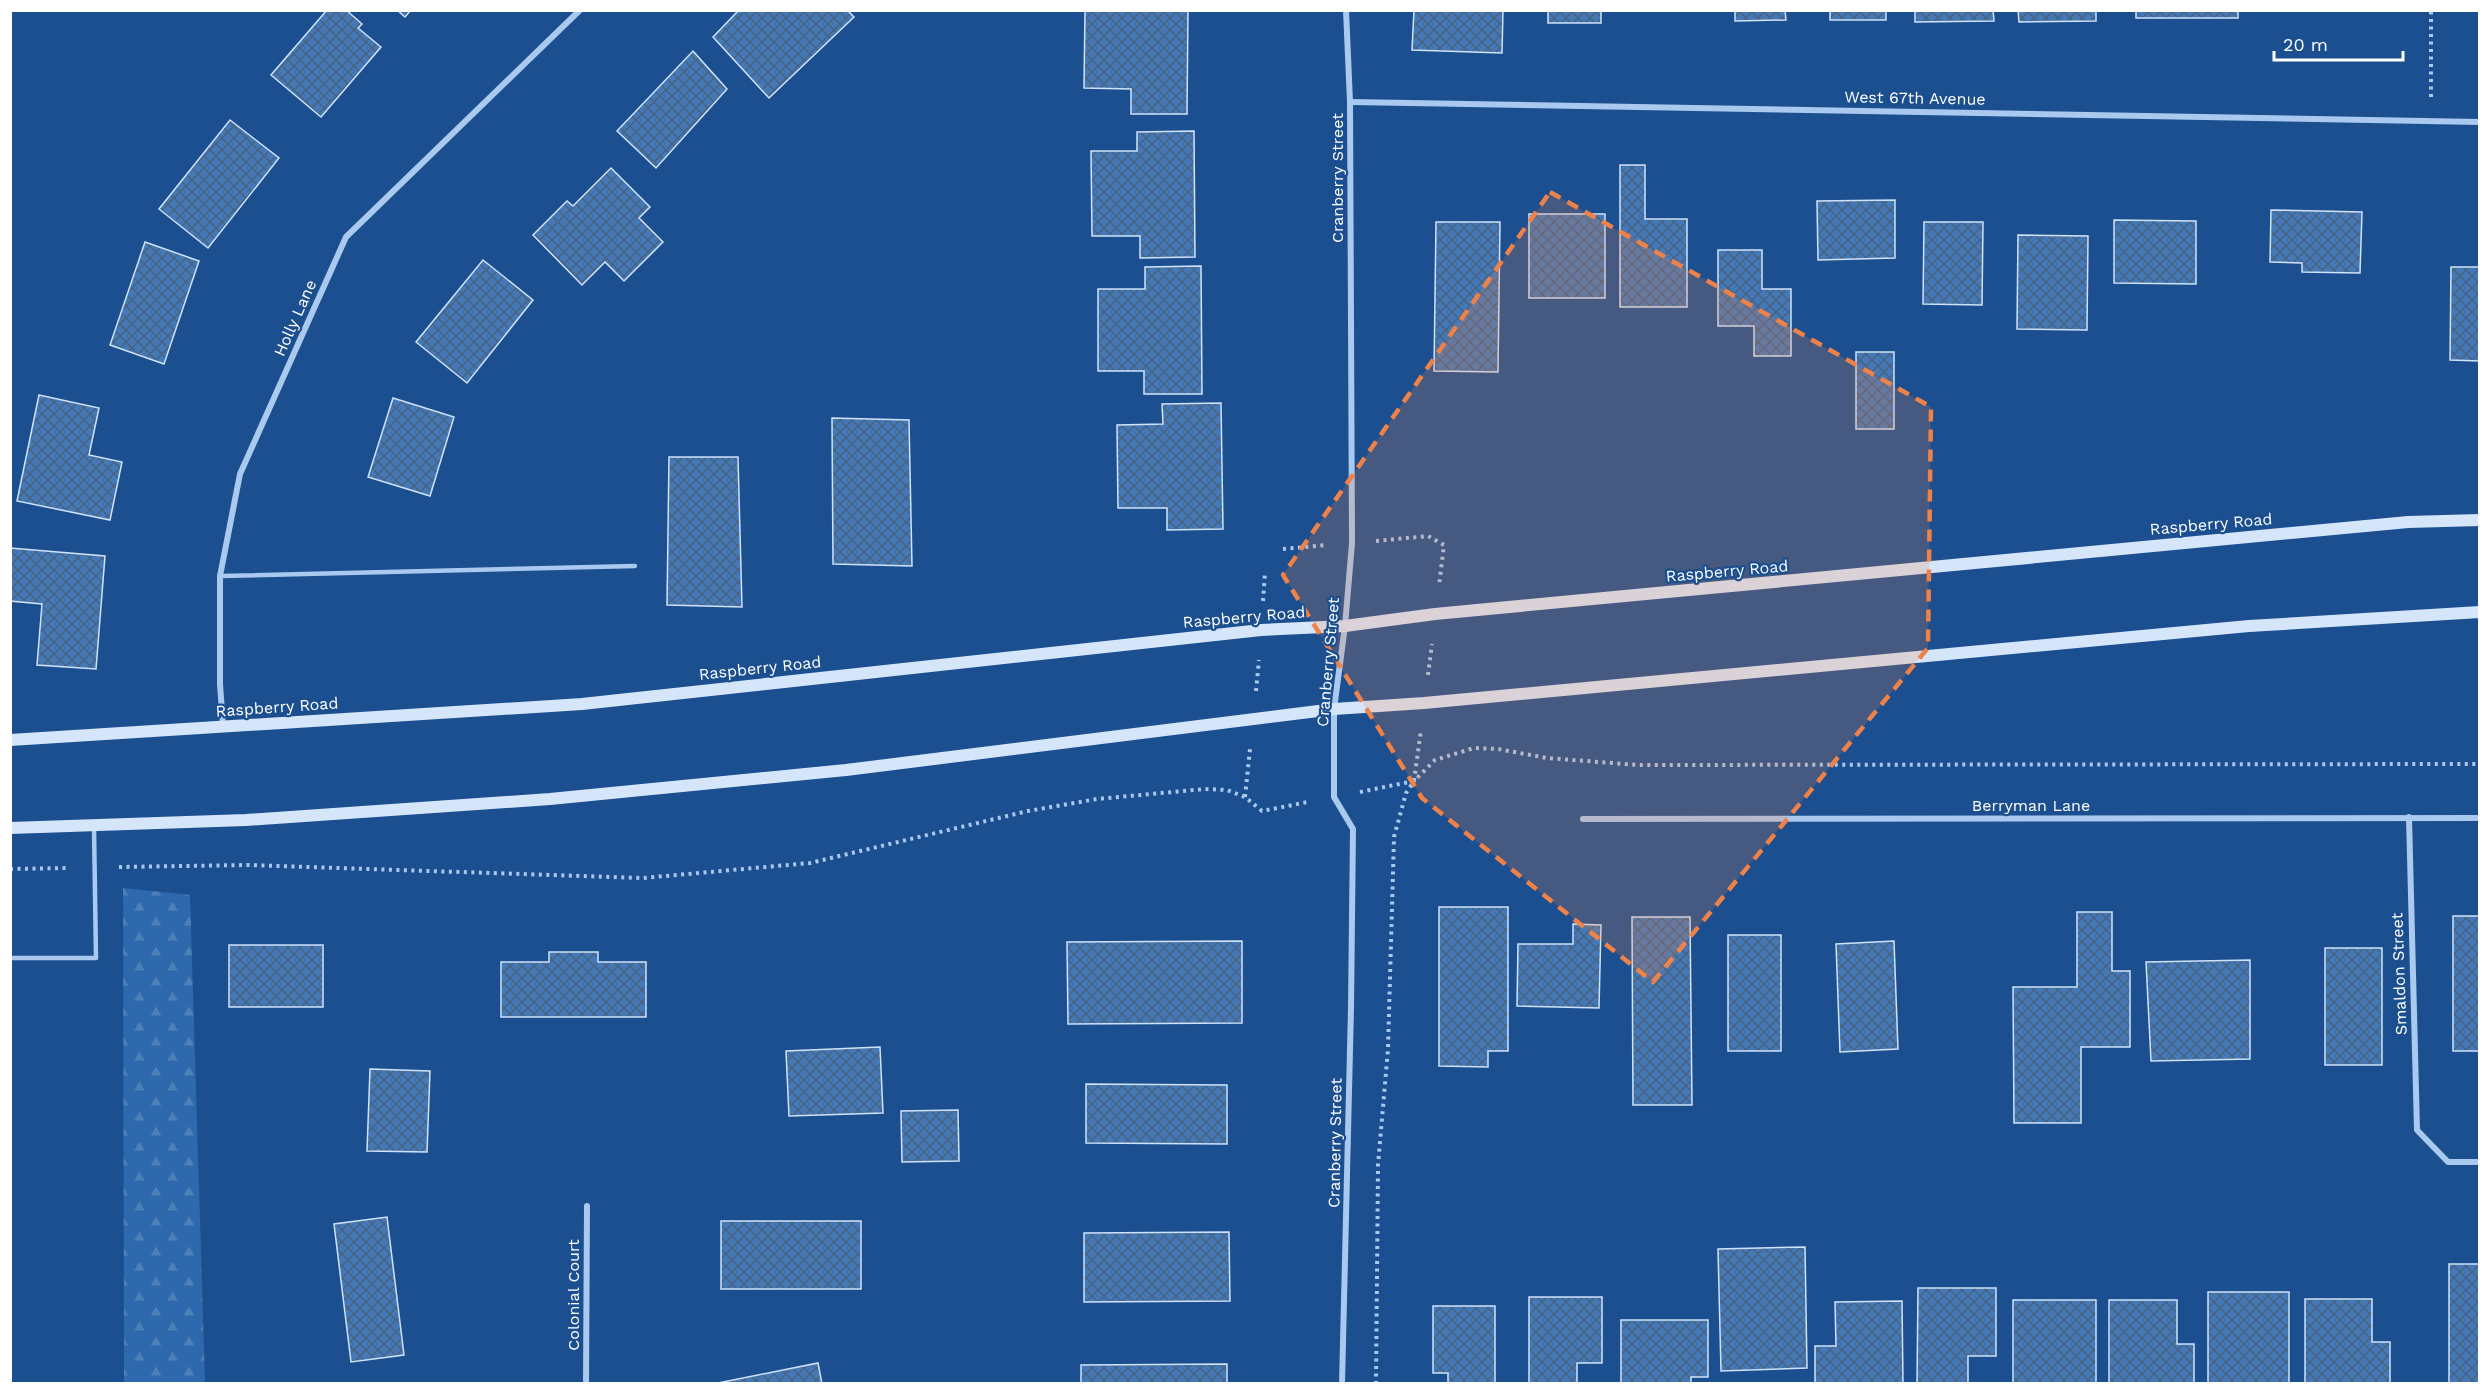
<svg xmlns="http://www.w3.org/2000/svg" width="2490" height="1394" font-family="'Work Sans',sans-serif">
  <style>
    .forest { fill: url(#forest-firs) }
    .building { fill: url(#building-cross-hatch); stroke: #cfe3fa; stroke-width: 1.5 }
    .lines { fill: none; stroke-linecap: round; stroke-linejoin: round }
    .path { stroke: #a9c9ee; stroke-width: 4; stroke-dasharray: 3 4.5; stroke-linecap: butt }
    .lane { stroke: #a9c9ee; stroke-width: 4.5 }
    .street { stroke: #a9c9ee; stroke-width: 6 }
    .secondary { stroke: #d6e6fa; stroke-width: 12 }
    .marked { fill: #ee8249; fill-opacity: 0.2; stroke: #ee8249; stroke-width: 4.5; stroke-dasharray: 12 8; stroke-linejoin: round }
    .labels { text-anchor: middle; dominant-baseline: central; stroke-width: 4.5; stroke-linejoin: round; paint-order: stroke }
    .street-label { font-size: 16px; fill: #fff; stroke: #1b4f8f }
  </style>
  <defs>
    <pattern id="forest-firs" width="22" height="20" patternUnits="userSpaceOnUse" patternTransform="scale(1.5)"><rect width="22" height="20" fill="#2e69ad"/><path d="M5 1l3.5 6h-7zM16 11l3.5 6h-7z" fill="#4d80b9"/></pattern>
    <pattern id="building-cross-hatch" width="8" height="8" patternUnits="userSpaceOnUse" patternTransform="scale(1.5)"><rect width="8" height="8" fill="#4478b7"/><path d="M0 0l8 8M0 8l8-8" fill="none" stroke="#486282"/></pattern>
  </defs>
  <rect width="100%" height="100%" fill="#1b4f8f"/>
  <!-- forest -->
  <polygon class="forest" points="123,888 190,895 205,1383 124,1383"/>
  <!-- building -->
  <g class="building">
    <polygon points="327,10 346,10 362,24 358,28 381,47 321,117 271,75"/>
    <polygon points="397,10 411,10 405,17"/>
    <polygon points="739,10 847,10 854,17 769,98 713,37"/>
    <polygon points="1085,10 1188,10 1187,114 1131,114 1131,89 1084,88"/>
    <polygon points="1414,10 1503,10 1502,53 1412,50"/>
    <rect x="1548" y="10" width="53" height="13"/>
    <polygon points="1735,10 1785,10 1786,20 1735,21"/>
    <rect x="1830" y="10" width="56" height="10"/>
    <polygon points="1915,10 1993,10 1994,21 1915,22"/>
    <polygon points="2018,10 2096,10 2096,21 2019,22"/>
    <rect x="2136" y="10" width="102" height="8"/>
    <polygon points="693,51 727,89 656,168 617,131"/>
    <polygon points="230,120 279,158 208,248 159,209"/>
    <polygon points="1194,131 1195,257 1140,258 1140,236 1092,236 1091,151 1137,151 1137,132"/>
    <polygon points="1620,165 1645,165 1645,219 1687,219 1687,307 1620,307"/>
    <polygon points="611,168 650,207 639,218 663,242 624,281 605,262 582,285 533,235 567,201 573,206"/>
    <polygon points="1895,200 1895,258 1818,260 1817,201"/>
    <polygon points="2271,210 2362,212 2360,273 2302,272 2302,263 2270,262"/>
    <rect x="1529" y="214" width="76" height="84"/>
    <polygon points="2114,220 2196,221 2196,284 2114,283"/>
    <polygon points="1436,222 1500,222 1498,372 1434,371"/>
    <polygon points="1924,222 1983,222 1982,305 1923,304"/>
    <polygon points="2018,235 2088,236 2087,330 2017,329"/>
    <polygon points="145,242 199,261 164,364 110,345"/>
    <polygon points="1718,250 1762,250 1762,289 1791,289 1791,356 1754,356 1754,326 1718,326"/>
    <polygon points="483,260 533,300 467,383 416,342"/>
    <polygon points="1201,266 1202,394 1144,394 1144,371 1098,371 1098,289 1145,289 1145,267"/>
    <polygon points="2451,267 2480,267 2480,361 2450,360"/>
    <rect x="1856" y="352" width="38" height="77"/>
    <polygon points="39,395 99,408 89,455 122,462 110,520 17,501"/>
    <polygon points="393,398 454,417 430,496 368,477"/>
    <polygon points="1221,403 1223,529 1167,530 1167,508 1118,508 1117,425 1163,424 1162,404"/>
    <polygon points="832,418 909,420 912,566 833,564"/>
    <polygon points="669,457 738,457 742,607 667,605"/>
    <polygon points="10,548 105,556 96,669 37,665 42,604 10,601"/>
    <polygon points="1439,907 1508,907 1508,1051 1488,1051 1488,1067 1439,1066"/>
    <polygon points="2077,912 2112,912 2112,971 2130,971 2130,1047 2081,1047 2081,1123 2014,1123 2013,987 2077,987"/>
    <rect x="2453" y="916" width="27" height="135"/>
    <polygon points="1632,917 1690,917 1692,1105 1633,1105"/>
    <polygon points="1573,924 1601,925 1599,1008 1517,1006 1518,944 1573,944"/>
    <rect x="1728" y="935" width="53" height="116"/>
    <polygon points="1242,941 1242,1023 1068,1024 1067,942"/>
    <polygon points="1894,941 1898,1049 1840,1052 1836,944"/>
    <rect x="229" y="945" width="94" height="62"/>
    <rect x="2325" y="948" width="57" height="117"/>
    <polygon points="549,952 598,952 598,962 646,962 646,1017 501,1017 501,962 549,962"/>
    <polygon points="2250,960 2250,1059 2151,1061 2146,962"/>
    <polygon points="880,1047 883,1113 789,1116 786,1051"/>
    <polygon points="370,1069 430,1071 427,1152 367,1151"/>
    <polygon points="1086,1084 1227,1085 1227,1144 1086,1143"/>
    <polygon points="958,1110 959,1161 902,1162 901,1111"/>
    <polygon points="387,1217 404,1355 351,1362 334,1224"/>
    <rect x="721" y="1221" width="140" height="68"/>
    <polygon points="1229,1232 1230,1301 1084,1302 1084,1233"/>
    <polygon points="1805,1247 1807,1368 1721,1371 1718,1249"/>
    <rect x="2449" y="1264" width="31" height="120"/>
    <polygon points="1918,1288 1996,1288 1996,1356 1968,1356 1968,1384 1917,1384"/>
    <rect x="2208" y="1292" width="81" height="92"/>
    <polygon points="1529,1297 1602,1297 1602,1363 1577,1363 1577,1384 1529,1384"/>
    <polygon points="2305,1299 2372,1299 2372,1342 2390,1342 2390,1384 2305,1384"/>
    <rect x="2013" y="1300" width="83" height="84"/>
    <polygon points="2109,1300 2177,1300 2177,1344 2194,1344 2194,1384 2109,1384"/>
    <polygon points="1902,1301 1903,1384 1815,1384 1815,1346 1836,1346 1835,1302"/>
    <polygon points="1433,1306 1495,1306 1495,1384 1448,1384 1448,1373 1433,1373"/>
    <polygon points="1621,1320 1708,1320 1708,1377 1691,1377 1691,1384 1621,1384"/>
    <polygon points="818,1363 822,1384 713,1384"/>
    <polygon points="1227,1364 1227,1384 1081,1384 1081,1365"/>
  </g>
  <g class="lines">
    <!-- path -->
    <g class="path">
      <polyline points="2431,97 2431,10"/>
      <polyline points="1376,541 1428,536 1444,545 1439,586"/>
      <polyline points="1283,549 1327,545"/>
      <polyline points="1263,601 1265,572"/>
      <polyline points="1428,675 1432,644"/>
      <polyline points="1256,691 1259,660"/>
      <polyline points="1360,792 1414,781 1435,760 1474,748 1498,749 1547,758 1638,765 2480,764"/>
      <polyline points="1245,797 1250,749"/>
      <polyline points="119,867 247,865 643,878 810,863 1028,811 1097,799 1205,789 1227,790 1245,797 1262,811 1308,802"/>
      <polyline points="10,869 70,868"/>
      <polyline points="1376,1384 1378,1165 1388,1049 1394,837 1406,793 1414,781 1421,730"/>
    </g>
    <!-- lane -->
    <g class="lane">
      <polyline points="220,576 635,566"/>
      <polyline points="10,958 96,958 94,828"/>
    </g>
    <!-- street -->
    <g class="street">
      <polyline points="1350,102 2480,122"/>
      <polyline points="223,726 220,684 220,576 240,474 346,237 580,10"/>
      <polyline points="2409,817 2417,1130 2448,1162 2480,1162"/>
      <polyline points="1583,819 2480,818"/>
      <polyline points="586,1384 587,1206"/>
      <polyline points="1342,1384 1351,1008 1353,829 1334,797 1334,709 1345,626 1352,543 1350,102 1346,10"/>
    </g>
    <!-- secondary -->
    <g class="secondary">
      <polyline points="10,740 582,704 1261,630 1345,626 1435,614 2408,522 2480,520"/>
      <polyline points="10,828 246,820 550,799 846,770 1334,709 1424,703 2249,626 2480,612"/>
    </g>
  </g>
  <!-- marked area -->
  <path class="marked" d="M 1550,192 L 1931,407 L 1928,648 L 1653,982 L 1422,798 L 1283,575 Z"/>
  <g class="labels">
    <!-- street labels -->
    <g class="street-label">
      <text transform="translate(1915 98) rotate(1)">West 67th Avenue</text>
      <text transform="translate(1337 178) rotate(-90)">Cranberry Street</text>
      <text transform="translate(295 318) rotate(-66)">Holly Lane</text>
      <text transform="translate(2211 524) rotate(-5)">Raspberry Road</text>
      <text transform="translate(1727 571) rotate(-5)">Raspberry Road</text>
      <text transform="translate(1244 617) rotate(-5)">Raspberry Road</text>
      <text transform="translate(1328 662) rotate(-85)">Cranberry Street</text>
      <text transform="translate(760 668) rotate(-6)">Raspberry Road</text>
      <text transform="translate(277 707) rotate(-4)">Raspberry Road</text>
      <text x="2031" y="805">Berryman Lane</text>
      <text transform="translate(2399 974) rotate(-92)">Smaldon Street</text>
      <text transform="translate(1335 1143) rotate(-89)">Cranberry Street</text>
      <text transform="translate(573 1295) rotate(-90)">Colonial Court</text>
    </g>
  </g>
  <!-- border -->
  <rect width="2490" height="1394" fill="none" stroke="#ffffff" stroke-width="24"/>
  <!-- scale -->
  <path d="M2274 51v9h129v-9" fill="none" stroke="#ffffff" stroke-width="3"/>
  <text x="2283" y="51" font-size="18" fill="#ffffff" stroke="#1b4f8f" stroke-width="4.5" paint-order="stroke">20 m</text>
</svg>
